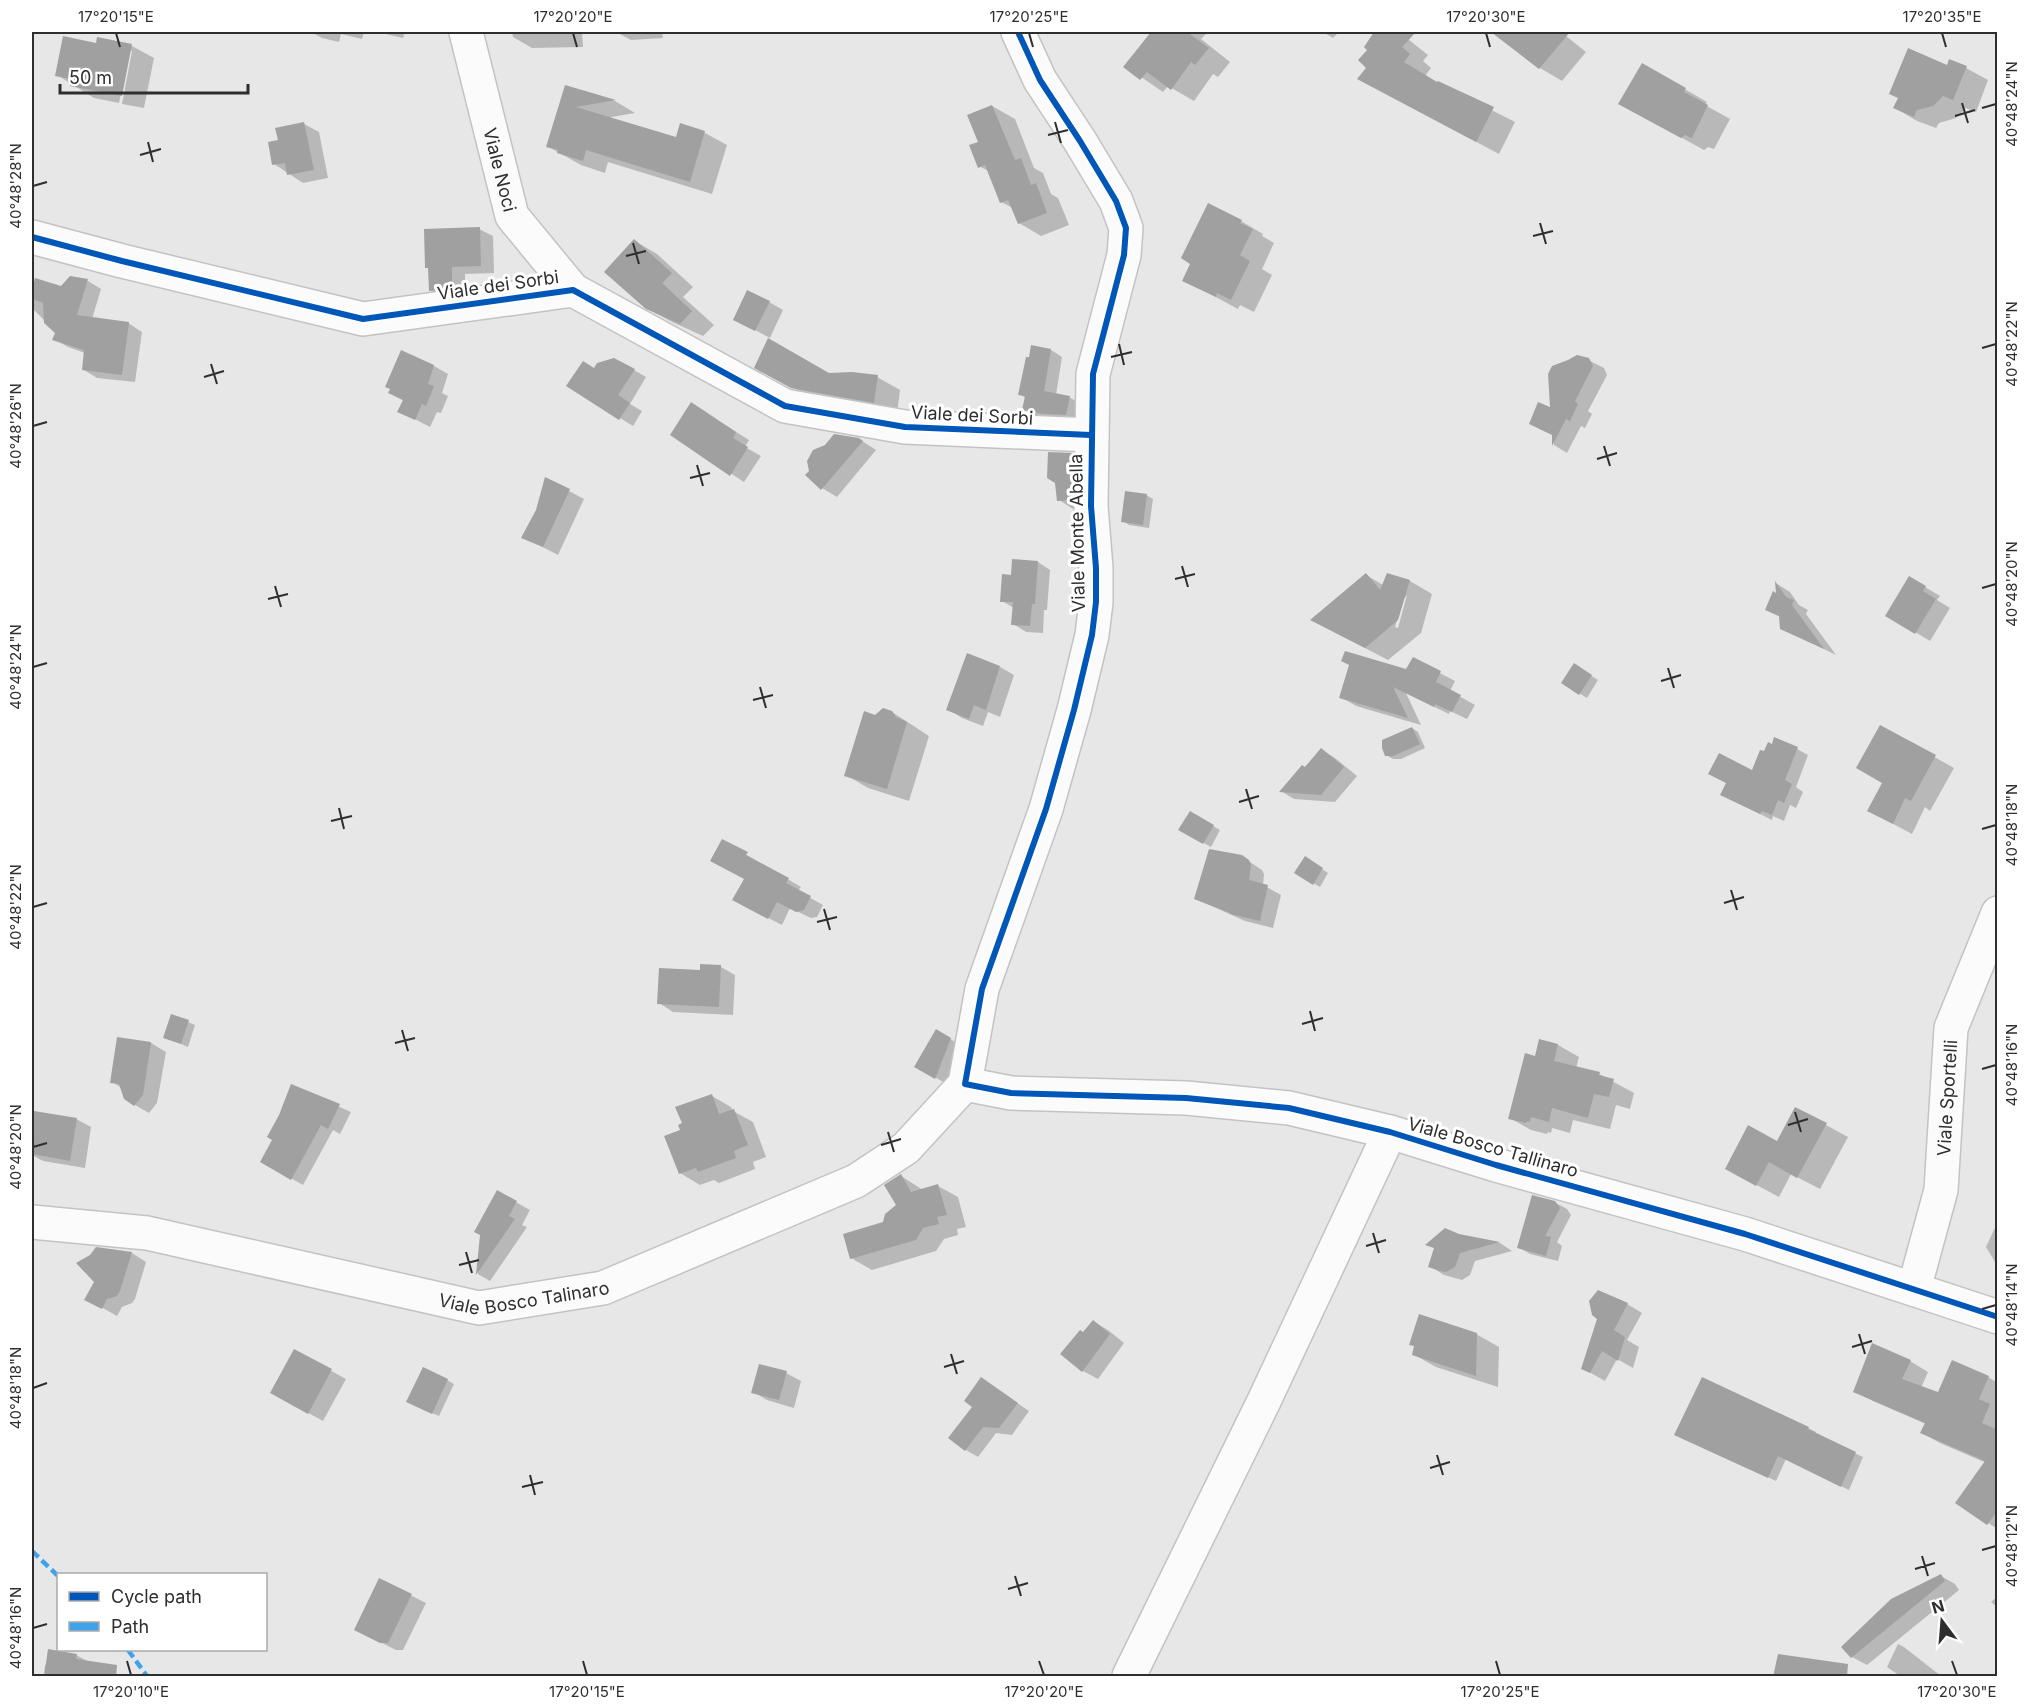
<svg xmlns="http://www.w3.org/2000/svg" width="2029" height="1708" font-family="Inter,sans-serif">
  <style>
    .shadow { fill: #0003; fill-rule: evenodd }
    .building { fill: #a0a0a0 }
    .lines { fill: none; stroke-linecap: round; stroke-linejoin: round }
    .minor-casing { stroke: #c3c3c4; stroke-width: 36 }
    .minor { stroke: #fbfbfc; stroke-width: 33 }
    .quiet { stroke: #3ea3eb; stroke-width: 4.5; stroke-dasharray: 9 4.5; stroke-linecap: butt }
    .cycleway-casing { stroke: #fff; stroke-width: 10 }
    .cycleway { stroke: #0057b8; stroke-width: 6 }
    .ticks { fill: none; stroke: #2e2e2f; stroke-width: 2 }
    .labels { text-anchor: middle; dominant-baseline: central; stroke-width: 6; stroke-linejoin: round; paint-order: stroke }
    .street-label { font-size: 18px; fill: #2e2e2f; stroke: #fff }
    .neatline { fill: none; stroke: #2e2e2f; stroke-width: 2 }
    .ticks-label { font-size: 15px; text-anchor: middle; fill: #2e2e2f }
  </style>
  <rect width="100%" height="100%" fill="#e7e7e8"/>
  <!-- shadow -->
  <g class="shadow">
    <polygon points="311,32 364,32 362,39 341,34 339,42 322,38"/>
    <polygon points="377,32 405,32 403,38"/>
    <polygon points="512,32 582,32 583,47 532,48 513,37"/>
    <polygon points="616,32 662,32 663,38 631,40"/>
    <polygon points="1153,32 1208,32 1201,39 1230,62 1218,77 1213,74 1194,101 1168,86 1163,92 1125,66"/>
    <polygon points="1323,32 1339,32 1333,38"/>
    <polygon points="1376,32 1396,32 1404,36 1428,55 1423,61 1431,68 1425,76 1515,122 1499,154 1381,91 1368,68 1370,50 1366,46"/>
    <polygon points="1493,32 1561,32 1586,52 1562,81 1540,68"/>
    <polygon points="99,39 132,46 154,58 144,108 122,104 132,51 129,51 119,103 94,98 57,75 97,45"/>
    <polygon points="1643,65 1707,102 1705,105 1730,119 1714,149 1708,147 1704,150 1642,116"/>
    <polygon points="1947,66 1966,68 1988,80 1976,112 1966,108 1956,118 1939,123 1936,128 1917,121 1895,108"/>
    <polygon points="566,86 615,101 635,113 606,118 677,139 681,125 705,133 727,145 712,194 608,162 605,173 581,165 547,146"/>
    <polygon points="992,106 1015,119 1034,168 1043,173 1051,194 1058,198 1069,225 1041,236 1019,223 1013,208 1001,202 990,172 979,166 980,143"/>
    <polygon points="304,124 319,132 328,178 303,183 274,164"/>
    <polygon points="1241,221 1263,234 1262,236 1274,243 1262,269 1272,275 1254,312 1240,305 1238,309 1184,280"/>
    <polygon points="479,229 493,236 494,273 465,274 465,295 443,298 430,290 430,269 426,267"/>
    <polygon points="635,241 657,254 693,287 683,297 714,325 703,336 670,321 647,308"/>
    <polygon points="71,278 88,281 101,289 92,319 128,323 142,332 135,382 97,378 84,370 85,353 68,347 54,339 56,332 32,308 32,295 36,280 61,288"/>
    <polygon points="769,302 783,310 769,340 828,374 877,377 900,390 897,414 815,400 756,367 770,338 749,327"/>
    <polygon points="1051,350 1062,357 1056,395 1069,397 1081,404 1077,421 1055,420 1035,416 1024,409 1026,398 1019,394"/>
    <polygon points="1588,360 1604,368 1607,375 1588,411 1592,414 1585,428 1581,426 1567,453 1554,445 1551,409"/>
    <polygon points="434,366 448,374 442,393 448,396 441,413 437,412 430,427 399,411 404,401 390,393 392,389"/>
    <polygon points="595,369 634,370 646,377 630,404 642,411 633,426 568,386"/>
    <polygon points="704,412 749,440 745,447 761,456 744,482 672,435"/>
    <polygon points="859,439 876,450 837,497 822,488 807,475"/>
    <polygon points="1073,454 1087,463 1087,508 1073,509 1059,500"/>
    <polygon points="569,491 584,499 558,555 523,537"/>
    <polygon points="1146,495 1153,499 1149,528 1129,525 1123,521"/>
    <polygon points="1038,562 1050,570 1047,610 1044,610 1043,633 1026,632 1013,624 1014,608 1002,601 1012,576"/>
    <path d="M 1387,574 L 1410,581 L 1432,594 L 1421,633 L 1388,660 L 1334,632 L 1366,575 L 1383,585 ZM 1407,595 L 1398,628 L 1395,627 L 1403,600 Z"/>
    <polygon points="1910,578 1940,596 1937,600 1950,608 1930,641 1887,615"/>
    <polygon points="1777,584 1790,592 1799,605 1808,610 1806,614 1836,655 1781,628 1780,617 1767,610 1778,595"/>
    <polygon points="1413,659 1455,681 1450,691 1475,705 1467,719 1450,711 1449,714 1406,693 1421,725 1356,706 1341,697 1351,665 1407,671"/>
    <polygon points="1574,665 1598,680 1587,698 1563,683"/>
    <polygon points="1000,667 1014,675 1000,717 988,712 983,726 962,718 948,709"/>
    <polygon points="892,712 929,736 909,801 868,788 846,775 875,717"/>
    <polygon points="1881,727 1954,768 1930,811 1925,807 1912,834 1869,811 1884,783"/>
    <polygon points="1412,728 1418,732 1425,748 1401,759 1393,759 1386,755"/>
    <polygon points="1797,749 1808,755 1796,787 1803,792 1796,808 1790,805 1784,821 1773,816 1772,820 1734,801 1753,772"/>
    <polygon points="1322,750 1335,758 1357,776 1335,802 1294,799 1281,791"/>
    <polygon points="1190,813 1220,830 1211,847 1180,830"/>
    <polygon points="723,841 801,887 798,891 823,905 817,917 811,918 790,908 782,925 747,907 745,879"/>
    <polygon points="1241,856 1262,870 1264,874 1263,885 1281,895 1273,928 1245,921 1196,899"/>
    <polygon points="1305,858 1328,873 1320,887 1296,873"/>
    <polygon points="721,967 735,975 733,1015 673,1012 659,1003 701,972"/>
    <polygon points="188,1022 195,1025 188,1047 165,1037"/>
    <polygon points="937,1031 965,1048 950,1086 916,1066"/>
    <polygon points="118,1038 151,1043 166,1052 157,1103 149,1113 135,1105 122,1088 112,1082"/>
    <polygon points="1540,1041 1558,1045 1579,1057 1576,1068 1599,1074 1634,1093 1630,1109 1616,1105 1610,1129 1573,1120 1570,1133 1552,1128 1551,1133 1548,1132 1547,1134 1531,1130 1510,1118 1536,1058"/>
    <polygon points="292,1086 351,1112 340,1134 333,1130 303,1185 262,1162 274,1139 280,1115"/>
    <polygon points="712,1096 731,1107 733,1111 753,1122 766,1157 753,1162 755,1169 719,1183 714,1180 700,1185 680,1173 682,1131"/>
    <polygon points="35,1112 76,1119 91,1127 85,1168 43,1161 32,1155 32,1132"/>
    <polygon points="1826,1125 1848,1137 1820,1189 1791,1174 1779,1197 1749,1181 1778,1143"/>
    <polygon points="901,1176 923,1190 938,1186 958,1197 966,1227 957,1229 958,1235 944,1239 936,1251 872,1270 851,1258 884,1223 898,1205"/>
    <polygon points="498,1192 530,1210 522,1225 527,1227 490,1281 478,1274 482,1234"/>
    <polygon points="1554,1202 1567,1209 1571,1215 1557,1242 1562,1246 1558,1261 1530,1254 1518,1247"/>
    <polygon points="1998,1221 1998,1267 1986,1247"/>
    <polygon points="1459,1236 1500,1243 1512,1251 1475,1261 1470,1275 1462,1280 1444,1275 1430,1266 1436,1249 1427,1244"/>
    <polygon points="97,1249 132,1253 146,1262 135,1299 132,1303 122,1307 117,1316 101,1307 91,1256"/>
    <polygon points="1619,1299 1642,1313 1627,1340 1639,1347 1633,1368 1617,1359 1605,1381 1582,1368"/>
    <polygon points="1094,1322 1108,1330 1124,1343 1098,1379 1083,1371 1062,1354"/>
    <polygon points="1476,1334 1499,1347 1498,1387 1436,1367 1413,1354"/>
    <polygon points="295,1351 346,1379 323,1421 272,1393"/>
    <polygon points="1910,1361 1928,1372 1921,1388 1939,1394 1988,1377 1998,1383 1998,1468 1940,1443 1922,1433 1926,1424 1873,1401 1855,1391"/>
    <polygon points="786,1373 801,1381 794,1408 767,1400 753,1392"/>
    <polygon points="982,1379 1029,1411 1012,1435 996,1433 978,1457 966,1450"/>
    <polygon points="447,1380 454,1384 439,1416 415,1406"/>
    <polygon points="1808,1428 1816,1432 1815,1434 1863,1457 1849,1490 1786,1459 1776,1481 1684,1438"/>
    <polygon points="1998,1476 1998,1529 1988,1523"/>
    <polygon points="1941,1576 1955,1584 1959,1590 1867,1665 1852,1657"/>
    <polygon points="380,1580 426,1603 403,1650 396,1650 370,1637"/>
    <polygon points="1998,1596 1998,1608 1991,1602"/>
    <polygon points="1898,1644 1904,1647 1941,1676 1900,1676 1887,1667"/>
    <polygon points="76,1655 91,1663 97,1676 44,1676 45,1665"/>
  </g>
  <!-- building -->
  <g class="building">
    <polygon points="1151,32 1187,32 1209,48 1195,65 1191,62 1171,90 1147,72 1140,80 1123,67"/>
    <polygon points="1374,32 1416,32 1402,47 1410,54 1404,62 1437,82 1438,81 1494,107 1476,142 1357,79 1366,68 1358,60 1367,50 1364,47"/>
    <polygon points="1491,32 1570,32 1539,69"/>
    <polygon points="63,36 96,43 97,37 132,44 122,96 70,86 71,79 55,76"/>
    <polygon points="1908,48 1947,65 1949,59 1967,66 1953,100 1943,96 1933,106 1917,110 1914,117 1893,108 1898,98 1889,94"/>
    <polygon points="1642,63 1686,88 1684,92 1708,105 1692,138 1685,135 1681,138 1618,104"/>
    <polygon points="565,85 616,100 576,107 676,137 680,123 705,131 690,182 586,150 583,161 557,153 558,150 546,147"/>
    <polygon points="992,105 1015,160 1021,158 1031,185 1036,183 1047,213 1018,224 1008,200 1000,203 985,165 978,168 969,145 978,142 967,115"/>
    <polygon points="304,122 314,170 287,175 285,163 272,165 268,142 278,140 275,128"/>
    <polygon points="1208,203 1242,220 1240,223 1253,229 1240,255 1250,261 1231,300 1217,293 1216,297 1182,281 1190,264 1181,258"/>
    <polygon points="480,227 481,266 452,267 452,288 429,291 428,268 425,268 424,229"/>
    <polygon points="634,239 672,273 662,283 692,311 680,324 646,309 604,272"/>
    <polygon points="70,276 88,279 77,315 129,322 122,375 82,370 84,350 52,340 55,333 44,323 43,303 32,299 32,290 35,278 61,286"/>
    <polygon points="747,290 770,301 755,331 733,320"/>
    <polygon points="768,338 829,373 852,372 878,375 874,403 791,388 754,368"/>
    <polygon points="1031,345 1051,349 1044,391 1070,396 1066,415 1043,414 1022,410 1025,396 1018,395 1026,357 1029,357"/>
    <polygon points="401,350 434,365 428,384 434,386 426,406 422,404 415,420 397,412 403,400 388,393 390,389 385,387"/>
    <polygon points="1577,355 1589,358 1593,366 1575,401 1578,404 1570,421 1566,419 1552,446 1552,435 1529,424 1538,402 1550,407 1548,374 1552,366 1568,360"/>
    <polygon points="614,358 635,369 618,395 630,403 619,420 566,386 583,361 594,368 597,363"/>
    <polygon points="691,402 736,432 733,438 748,447 730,476 670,435"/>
    <polygon points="834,434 859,438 863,441 821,490 805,475 809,471 807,461 813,450 825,445"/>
    <polygon points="1048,452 1073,453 1072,500 1057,501 1055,483 1047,478"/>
    <polygon points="545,477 570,489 543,547 521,538 536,510"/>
    <polygon points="1125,491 1147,494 1143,525 1121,522"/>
    <polygon points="1012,559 1038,561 1035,604 1032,604 1030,626 1011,625 1013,602 1000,602 1002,574 1011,575"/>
    <polygon points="1366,573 1380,590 1387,573 1410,580 1398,620 1365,648 1310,620"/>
    <polygon points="1909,576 1926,586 1923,591 1936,599 1915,634 1885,616"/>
    <polygon points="1775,581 1786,597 1794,600 1792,605 1824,649 1780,629 1779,616 1765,610 1773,591 1776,593"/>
    <polygon points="1345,651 1406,669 1413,657 1441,671 1436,682 1461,695 1452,712 1435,704 1434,707 1393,687 1408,718 1339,698 1349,665 1341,661"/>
    <polygon points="967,653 1000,666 986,710 974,705 969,719 946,710"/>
    <polygon points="1574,663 1592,675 1579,695 1561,683"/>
    <polygon points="883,708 892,711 896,717 907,722 887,789 844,776 864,711 875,715"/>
    <polygon points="1880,725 1936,755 1911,801 1905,798 1893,824 1867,811 1882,783 1856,768"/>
    <polygon points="1412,727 1420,744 1393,756 1385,756 1382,748 1382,740"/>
    <polygon points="1774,737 1798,747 1785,780 1792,784 1784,803 1778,800 1772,815 1762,811 1760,814 1720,795 1726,783 1708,774 1719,753 1752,770 1760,750 1764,751 1768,742 1772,744"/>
    <polygon points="1321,748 1344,767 1321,795 1279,792 1302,765 1305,767"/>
    <polygon points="1190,811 1214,825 1203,844 1178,830"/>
    <polygon points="722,839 748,852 746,855 789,878 786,883 811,896 804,910 796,912 777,902 768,919 732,900 744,879 710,861"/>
    <polygon points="1209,849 1242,855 1249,860 1251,865 1249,880 1268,885 1260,921 1230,914 1230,913 1194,899"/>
    <polygon points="1305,856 1323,868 1313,885 1294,873"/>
    <polygon points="700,964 721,965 719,1007 657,1004 659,968 700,970"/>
    <polygon points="171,1014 189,1020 181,1044 163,1038"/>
    <polygon points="936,1029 951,1038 935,1079 914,1067"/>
    <polygon points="117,1037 151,1042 143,1095 134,1106 124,1099 119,1084 110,1083"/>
    <polygon points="1539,1039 1558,1044 1554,1061 1600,1072 1599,1075 1614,1079 1609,1097 1594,1094 1588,1118 1552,1108 1549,1122 1531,1117 1530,1122 1527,1121 1526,1123 1508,1119 1525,1053 1535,1056"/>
    <polygon points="291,1084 340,1104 328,1129 321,1125 291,1180 260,1162 272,1140 267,1137 279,1115"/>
    <polygon points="712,1094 719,1114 734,1109 748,1145 734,1151 736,1158 698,1172 696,1168 679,1174 664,1136 680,1130 678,1125 682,1123 675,1107"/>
    <polygon points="1795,1107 1827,1123 1797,1178 1769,1162 1756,1186 1725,1169 1748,1125 1777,1141"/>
    <polygon points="34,1111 77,1118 70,1161 32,1154"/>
    <polygon points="901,1174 911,1192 938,1184 947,1215 937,1217 939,1224 923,1228 916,1240 850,1259 843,1234 883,1222 885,1214 896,1205 884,1185"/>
    <polygon points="497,1190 517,1201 509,1216 515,1219 476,1275 480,1235 474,1232"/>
    <polygon points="1532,1195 1555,1201 1560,1208 1545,1236 1551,1237 1546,1256 1517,1248"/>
    <polygon points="1445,1228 1459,1234 1500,1242 1460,1253 1455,1267 1446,1272 1440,1271 1428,1267 1434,1248 1425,1245"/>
    <polygon points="96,1247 132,1252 120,1291 117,1296 107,1299 102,1309 84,1300 94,1282 76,1263 90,1255"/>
    <polygon points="1598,1290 1628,1303 1614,1330 1625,1337 1618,1361 1602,1351 1590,1373 1581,1369 1597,1319 1592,1315 1589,1301"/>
    <polygon points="1419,1314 1477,1333 1476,1376 1412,1355 1414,1346 1409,1345"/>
    <polygon points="1093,1320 1110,1334 1082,1372 1060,1354 1080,1330 1083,1332"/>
    <polygon points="1872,1343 1911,1360 1902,1379 1938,1392 1952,1360 1989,1376 1979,1399 1990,1404 1982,1423 1998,1430 1998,1510 1987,1525 1955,1503 1985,1461 1920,1433 1925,1423 1853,1392"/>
    <polygon points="294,1349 332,1369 308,1414 270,1393"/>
    <polygon points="759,1364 787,1371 779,1400 751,1393"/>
    <polygon points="423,1367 448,1379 432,1414 406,1402"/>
    <polygon points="981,1377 1018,1403 999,1428 983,1427 965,1451 948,1438 972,1407 964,1401"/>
    <polygon points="1702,1377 1809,1427 1808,1429 1856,1452 1841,1487 1778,1456 1768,1478 1674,1435"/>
    <polygon points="1941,1574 1945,1581 1851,1658 1841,1647 1891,1599"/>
    <polygon points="379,1578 412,1594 388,1643 380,1643 354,1630"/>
    <polygon points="48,1649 77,1654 76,1659 117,1665 116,1677 44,1677"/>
    <polygon points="1778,1654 1848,1664 1847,1677 1773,1677"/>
  </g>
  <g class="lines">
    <defs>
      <g id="minor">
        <path id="s1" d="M 466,32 L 512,216 L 573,290"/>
        <polyline points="32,237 122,261 363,319 573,290 785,406 905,427 1091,435"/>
        <polyline points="965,1084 982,989 1046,809 1074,710 1092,635 1096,602 1096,568 1091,506 1093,374 1124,255 1126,228 1116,201 1080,141 1040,80 1018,32"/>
        <polyline points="965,1084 1011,1093 1186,1098 1289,1108 1390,1132 1496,1165 1745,1234 1998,1317"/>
        <path id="s2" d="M 32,1222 L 147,1233 L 479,1308 L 603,1288 L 856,1181 L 906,1148 L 965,1084"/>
        <path id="s3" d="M 1914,1289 L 1941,1190 L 1951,1028 L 1998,913"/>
        <polyline points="1129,1676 1264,1401 1390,1132"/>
      </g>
    </defs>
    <!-- minor casing -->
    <use href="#minor" class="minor-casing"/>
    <!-- minor -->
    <use href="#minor" class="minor"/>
    <!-- quiet -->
    <g class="quiet">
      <polyline points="32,1551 58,1576"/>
      <polyline points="128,1650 147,1676"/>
    </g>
    <defs>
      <g id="cycleway">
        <polyline points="1018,32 1040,80 1080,141 1116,201 1126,228 1124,255 1093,374 1091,506 1096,568 1096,602 1092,635 1074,710 1046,809 982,989 965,1084 1011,1093 1186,1098 1289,1108 1390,1132 1496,1165 1745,1234 1998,1317"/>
        <polyline points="32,237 122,261 363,319 573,290 785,406 905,427 1091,435"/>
      </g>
    </defs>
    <!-- cycleway casing -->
    <use href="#cycleway" class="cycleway-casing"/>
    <!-- cycleway -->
    <use href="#cycleway" class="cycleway"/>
  </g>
  <!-- ticks -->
  <path class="ticks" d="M 116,33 L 120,47M 573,33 L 577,47M 1029,33 L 1033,47M 1486,33 L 1490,47M 1942,33 L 1946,47M 1962,103 L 1968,123M 1982,108 L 1996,104M 1955,116 L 1975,110M 1055,122 L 1061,143M 1048,135 L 1068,130M 148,142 L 153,162M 140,155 L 161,149M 33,186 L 47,182M 1540,223 L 1546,244M 1533,236 L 1553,231M 633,243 L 639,264M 626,256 L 646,251M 1119,344 L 1124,365M 1982,348 L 1996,344M 1111,357 L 1132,352M 211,364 L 217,384M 204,377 L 224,371M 33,426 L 47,422M 1604,446 L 1610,466M 1597,459 L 1617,453M 697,465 L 703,486M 690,478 L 710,473M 1182,566 L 1188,587M 1175,579 L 1195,574M 275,586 L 281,607M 1982,588 L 1996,584M 268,599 L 288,594M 33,667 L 47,663M 1668,668 L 1674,688M 1661,681 L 1681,675M 760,687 L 766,708M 753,700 L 773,695M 1246,789 L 1252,809M 1239,802 L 1259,796M 339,808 L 344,829M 331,821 L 352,816M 1982,829 L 1996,825M 1731,890 L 1737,910M 1724,903 L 1744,897M 33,907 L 47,903M 824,909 L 830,930M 817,922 L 837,917M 1310,1011 L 1315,1031M 1302,1024 L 1323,1018M 402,1030 L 408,1051M 395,1043 L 415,1038M 1982,1069 L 1996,1065M 1795,1112 L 1801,1132M 1788,1125 L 1808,1119M 888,1132 L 894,1152M 881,1145 L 901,1139M 33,1147 L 47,1143M 1373,1233 L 1379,1253M 1366,1246 L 1386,1240M 466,1252 L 472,1273M 459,1265 L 479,1260M 1982,1309 L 1996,1305M 1859,1334 L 1865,1354M 1852,1347 L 1872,1341M 951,1354 L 957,1374M 944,1367 L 964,1361M 33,1388 L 47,1383M 1437,1455 L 1443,1475M 1430,1468 L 1450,1462M 530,1475 L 535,1495M 522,1487 L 543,1482M 1982,1550 L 1996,1546M 1922,1556 L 1928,1576M 1915,1569 L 1935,1563M 1015,1576 L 1021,1596M 1008,1589 L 1028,1583M 33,1628 L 47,1624M 127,1661 L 131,1675M 583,1661 L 587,1675M 1039,1661 L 1044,1675M 1496,1661 L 1500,1675M 1952,1661 L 1957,1675"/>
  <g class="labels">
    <!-- street labels -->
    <g class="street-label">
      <text stroke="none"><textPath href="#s1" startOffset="142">Viale Noci</textPath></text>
      <text transform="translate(498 285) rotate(-8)">Viale dei Sorbi</text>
      <text transform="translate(972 415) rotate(3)">Viale dei Sorbi</text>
      <text transform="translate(1077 533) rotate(-91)">Viale Monte Abella</text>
      <text stroke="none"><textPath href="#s3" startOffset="195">Viale Sportelli</textPath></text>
      <text transform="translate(1493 1147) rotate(16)">Viale Bosco Tallinaro</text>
      <text stroke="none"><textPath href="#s2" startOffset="501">Viale Bosco Talinaro</textPath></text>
    </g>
  </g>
  <!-- border -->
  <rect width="2029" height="1708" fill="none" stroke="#ffffff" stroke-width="66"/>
  <!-- legend -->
  <rect x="57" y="1573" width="210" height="78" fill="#ffffff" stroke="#ababac" stroke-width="1.5"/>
  <rect x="69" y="1592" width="30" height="9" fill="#0057b8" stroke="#ababac" stroke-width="1.5"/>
  <text x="111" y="1603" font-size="18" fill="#2e2e2f">Cycle path</text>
  <rect x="69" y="1622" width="30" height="9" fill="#3ea3eb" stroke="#ababac" stroke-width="1.5"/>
  <text x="111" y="1633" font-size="18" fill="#2e2e2f">Path</text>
  <!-- north arrow -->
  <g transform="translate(1942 1621) rotate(344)" stroke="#ffffff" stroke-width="4.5" paint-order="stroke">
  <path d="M0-4.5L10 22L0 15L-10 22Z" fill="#2e2e2f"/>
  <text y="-9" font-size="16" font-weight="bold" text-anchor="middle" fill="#2e2e2f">N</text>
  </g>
  <!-- scale -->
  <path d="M60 84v9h188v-9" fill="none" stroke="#2e2e2f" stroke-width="3"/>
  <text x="69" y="84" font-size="18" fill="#2e2e2f" stroke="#ffffff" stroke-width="4.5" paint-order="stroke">50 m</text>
  <rect x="33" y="33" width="1963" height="1642" class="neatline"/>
  <g class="ticks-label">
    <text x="116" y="22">17°20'15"E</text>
    <text x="573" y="22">17°20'20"E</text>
    <text x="1029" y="22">17°20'25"E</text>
    <text x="1486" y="22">17°20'30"E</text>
    <text x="1942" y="22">17°20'35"E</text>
    <text transform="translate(2012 104) rotate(-90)" y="5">40°48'24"N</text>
    <text transform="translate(16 186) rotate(-90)" y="5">40°48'28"N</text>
    <text transform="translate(2012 344) rotate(-90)" y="5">40°48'22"N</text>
    <text transform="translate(16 426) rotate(-90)" y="5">40°48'26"N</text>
    <text transform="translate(2012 584) rotate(-90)" y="5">40°48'20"N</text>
    <text transform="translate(16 667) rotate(-90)" y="5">40°48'24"N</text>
    <text transform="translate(2012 825) rotate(-90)" y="5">40°48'18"N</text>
    <text transform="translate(16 907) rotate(-90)" y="5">40°48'22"N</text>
    <text transform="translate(2012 1065) rotate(-90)" y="5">40°48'16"N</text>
    <text transform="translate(16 1147) rotate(-90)" y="5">40°48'20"N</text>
    <text transform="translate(2012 1305) rotate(-90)" y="5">40°48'14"N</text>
    <text transform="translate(16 1388) rotate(-90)" y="5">40°48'18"N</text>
    <text transform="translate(2012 1546) rotate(-90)" y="5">40°48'12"N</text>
    <text transform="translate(16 1628) rotate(-90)" y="5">40°48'16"N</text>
    <text x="131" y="1697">17°20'10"E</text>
    <text x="587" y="1697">17°20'15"E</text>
    <text x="1044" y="1697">17°20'20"E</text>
    <text x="1500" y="1697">17°20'25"E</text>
    <text x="1957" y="1697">17°20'30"E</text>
  </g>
</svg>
